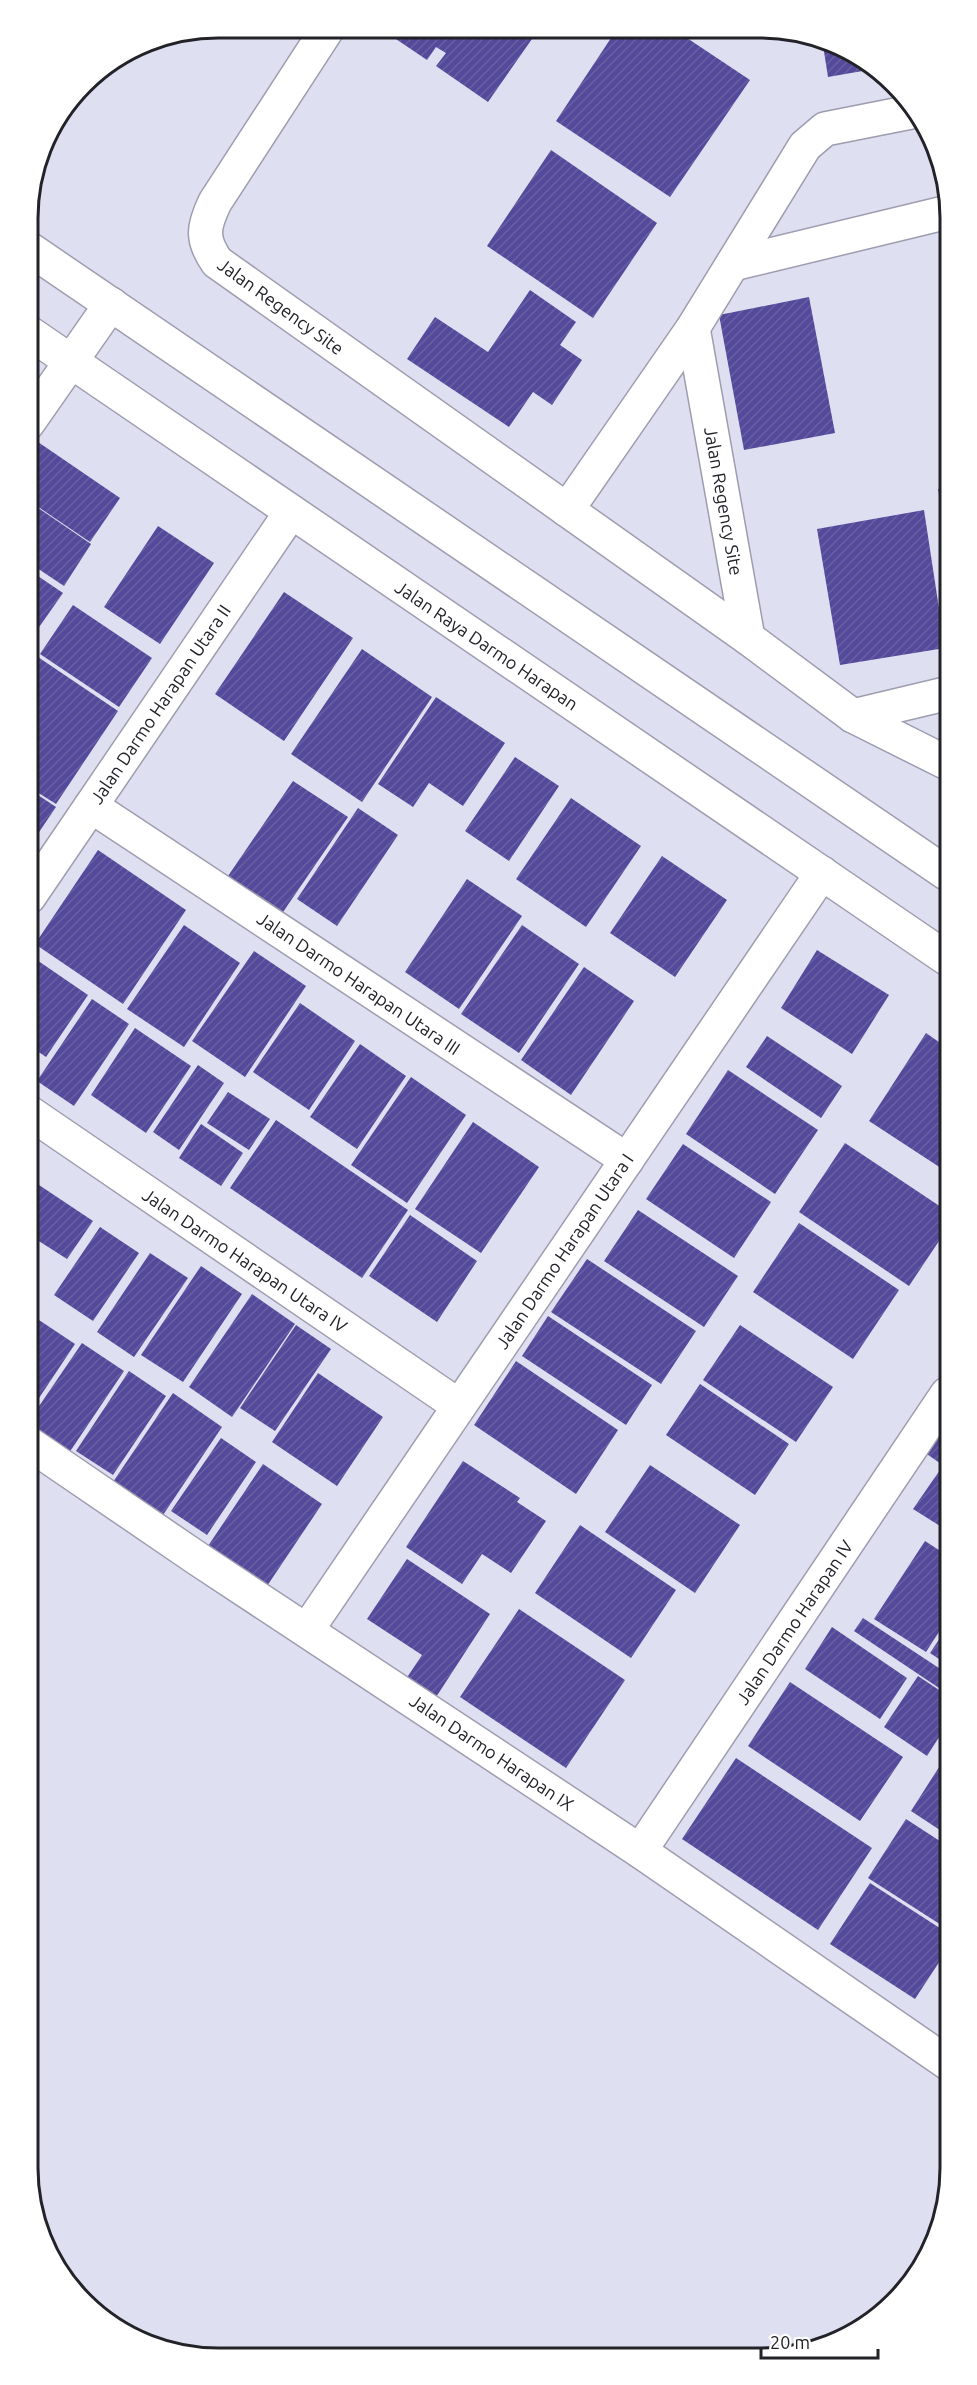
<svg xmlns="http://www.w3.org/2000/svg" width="977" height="2385" font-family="Ubuntu,sans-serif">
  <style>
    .building { fill: url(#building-hatch) }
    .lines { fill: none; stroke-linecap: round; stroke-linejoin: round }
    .minor-casing { stroke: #9d9daf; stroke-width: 36 }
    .minor { stroke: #fff; stroke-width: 33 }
    .labels { text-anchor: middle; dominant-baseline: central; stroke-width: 6; stroke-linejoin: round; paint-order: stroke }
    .street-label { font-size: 18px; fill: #222229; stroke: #fff }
    .rim { fill: none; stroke: #222229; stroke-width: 3 }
  </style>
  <defs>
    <pattern id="building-hatch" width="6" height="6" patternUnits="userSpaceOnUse" patternTransform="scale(1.5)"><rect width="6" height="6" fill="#54499a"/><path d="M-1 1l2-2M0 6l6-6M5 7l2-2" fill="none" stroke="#6960a1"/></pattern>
  </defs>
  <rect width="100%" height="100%" fill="#dfdff2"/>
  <!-- building -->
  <g class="building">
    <polygon points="395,28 490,29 539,29 488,102 436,66 446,53 436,47 427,60 390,35"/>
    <polygon points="617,29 675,30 750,80 670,197 556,121"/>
    <polygon points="822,39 844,47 874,69 828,77"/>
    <polygon points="551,150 657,223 593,318 487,246"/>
    <polygon points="530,290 576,322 560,345 582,360 552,405 533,392 509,427 407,359 435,317 488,352"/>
    <polygon points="809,297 835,433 744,450 719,315"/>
    <polygon points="38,442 120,498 90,542 28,500 28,457"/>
    <polygon points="945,488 945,519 944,520 938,489"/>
    <polygon points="28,501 91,544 64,586 28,562"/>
    <polygon points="924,510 945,648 840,665 817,529"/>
    <polygon points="158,526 214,563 160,644 104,607"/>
    <polygon points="29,570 63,593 35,633 29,629"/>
    <polygon points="284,592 353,638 284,741 215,694"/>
    <polygon points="73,605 152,658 119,707 40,654"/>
    <polygon points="362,649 432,697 362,802 291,754"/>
    <polygon points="35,655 118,711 56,804 29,787 29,664"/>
    <polygon points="436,697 505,743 463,806 429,783 413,807 378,784"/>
    <polygon points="515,757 559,786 509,861 465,831"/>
    <polygon points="293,781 348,817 281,915 226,879"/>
    <polygon points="29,789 56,807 29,847"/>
    <polygon points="571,798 641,846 586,927 516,879"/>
    <polygon points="358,808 398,835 337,926 297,899"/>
    <polygon points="98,850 186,910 123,1004 35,944"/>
    <polygon points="662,856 727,900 675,977 610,933"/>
    <polygon points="467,879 522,916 459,1009 405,972"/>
    <polygon points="184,925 240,963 184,1047 127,1009"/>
    <polygon points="522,925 579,964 519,1053 461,1014"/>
    <polygon points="817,950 889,995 852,1054 781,1008"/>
    <polygon points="254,951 306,986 245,1077 192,1041"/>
    <polygon points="31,956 88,995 46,1057 30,1046"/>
    <polygon points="584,967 634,1001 571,1095 521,1060"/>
    <polygon points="92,999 129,1024 74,1106 37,1081"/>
    <polygon points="300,1003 355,1041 309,1110 253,1072"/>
    <polygon points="135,1028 191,1066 146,1133 91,1095"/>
    <polygon points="926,1033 946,1047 947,1172 869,1121"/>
    <polygon points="767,1036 842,1086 821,1118 746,1067"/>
    <polygon points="360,1044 406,1076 357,1149 310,1117"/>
    <polygon points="198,1065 224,1083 179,1150 153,1132"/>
    <polygon points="728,1070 818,1130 775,1194 686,1134"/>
    <polygon points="411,1077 466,1115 407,1203 351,1165"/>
    <polygon points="228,1092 270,1119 249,1150 207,1123"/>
    <polygon points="276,1120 408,1210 362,1278 230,1188"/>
    <polygon points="473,1122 539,1167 481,1253 415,1209"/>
    <polygon points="201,1124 243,1153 221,1186 179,1158"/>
    <polygon points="845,1143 947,1211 947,1229 909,1286 799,1212"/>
    <polygon points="683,1144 771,1202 734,1258 646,1199"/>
    <polygon points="30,1179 93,1221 67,1259 31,1236"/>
    <polygon points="638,1210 738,1276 704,1327 604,1261"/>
    <polygon points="410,1215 477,1261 437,1322 369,1276"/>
    <polygon points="799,1223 899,1290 853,1359 753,1292"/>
    <polygon points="100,1227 139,1253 93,1321 54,1295"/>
    <polygon points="150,1253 188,1278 134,1357 97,1332"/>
    <polygon points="587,1259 696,1331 661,1384 551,1312"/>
    <polygon points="201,1266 242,1294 183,1382 141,1355"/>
    <polygon points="252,1294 295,1324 232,1417 189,1387"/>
    <polygon points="548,1316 652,1385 626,1425 522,1356"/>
    <polygon points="36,1318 75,1344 31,1410 31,1326"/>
    <polygon points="296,1325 331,1349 275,1431 240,1408"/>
    <polygon points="740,1325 833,1387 796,1442 703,1380"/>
    <polygon points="82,1343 124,1371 67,1456 31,1431 31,1418"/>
    <polygon points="516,1361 618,1430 576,1494 474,1425"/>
    <polygon points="129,1371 166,1396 113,1475 76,1451"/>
    <polygon points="318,1373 383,1417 337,1486 272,1442"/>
    <polygon points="700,1384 789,1444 755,1495 666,1435"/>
    <polygon points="173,1393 222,1427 163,1515 113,1482"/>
    <polygon points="938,1423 947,1430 947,1468 921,1450"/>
    <polygon points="221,1438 256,1462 207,1535 171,1511"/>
    <polygon points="463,1461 520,1498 517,1502 546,1521 511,1573 482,1554 462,1584 406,1547"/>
    <polygon points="263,1464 322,1504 261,1595 202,1555"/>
    <polygon points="650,1465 740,1525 695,1593 605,1532"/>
    <polygon points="942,1467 947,1471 948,1531 913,1509"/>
    <polygon points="580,1525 676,1590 631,1658 535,1593"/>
    <polygon points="925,1541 948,1556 948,1618 926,1652 874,1619"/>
    <polygon points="407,1559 490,1614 429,1708 400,1688 422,1655 367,1619"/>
    <polygon points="519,1609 625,1680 566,1768 460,1697"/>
    <polygon points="863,1618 948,1674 948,1694 854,1631"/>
    <polygon points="948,1626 948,1665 930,1653"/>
    <polygon points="832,1627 907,1678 880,1719 805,1669"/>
    <polygon points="918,1676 948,1696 948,1723 927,1756 884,1727"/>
    <polygon points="790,1682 903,1757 860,1821 748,1746"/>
    <polygon points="948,1753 948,1779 949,1836 911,1811"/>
    <polygon points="736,1758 872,1848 818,1930 682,1839"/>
    <polygon points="906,1819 949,1847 949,1930 868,1878"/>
    <polygon points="870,1883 949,1934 949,1947 915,1999 830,1944"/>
  </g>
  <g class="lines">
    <defs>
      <g id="minor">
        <path d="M 328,28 L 215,202 C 203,227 201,239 217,262 L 748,638 L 853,716 L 945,762"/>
        <polyline points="28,248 946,873"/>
        <polyline points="733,264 944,213"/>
        <polyline points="693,328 748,638"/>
        <polyline points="28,332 946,958"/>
        <polyline points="28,423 111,304"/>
        <polyline points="567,510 693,328 805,146 825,129 911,112"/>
        <polyline points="853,716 945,694"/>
        <polyline points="91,806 627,1160"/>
        <polyline points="29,897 291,512"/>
        <polyline points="30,1113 459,1406"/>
        <polyline points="31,1445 198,1559 640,1851 949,2064"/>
        <polyline points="307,1630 822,873"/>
        <polyline points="640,1851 947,1394"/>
      </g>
    </defs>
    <!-- minor casing -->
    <use href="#minor" class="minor-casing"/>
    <!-- minor -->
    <use href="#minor" class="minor"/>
  </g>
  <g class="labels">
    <!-- street labels -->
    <g class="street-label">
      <text transform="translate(281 306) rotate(36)">Jalan Regency Site</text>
      <text transform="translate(724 501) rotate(80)">Jalan Regency Site</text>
      <text transform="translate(487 645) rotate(34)">Jalan Raya Darmo Harapan</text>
      <text transform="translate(160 704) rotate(-56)">Jalan Darmo Harapan Utara II</text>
      <text transform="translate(359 983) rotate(34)">Jalan Darmo Harapan Utara III</text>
      <text transform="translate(564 1251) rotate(-56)">Jalan Darmo Harapan Utara I</text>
      <text transform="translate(245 1260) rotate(34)">Jalan Darmo Harapan Utara IV</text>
      <text transform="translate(794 1622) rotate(-56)">Jalan Darmo Harapan IV</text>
      <text transform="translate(492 1752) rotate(34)">Jalan Darmo Harapan IX</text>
    </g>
  </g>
  <!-- crop -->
  <path d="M0 0H977V2385H0ZM218 38H760A180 180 0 0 1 940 218V2168A180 180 0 0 1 760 2348H218A180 180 0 0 1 38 2168V218A180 180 0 0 1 218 38Z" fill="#fff" fill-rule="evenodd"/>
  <path class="rim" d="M218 38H760A180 180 0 0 1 940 218V2168A180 180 0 0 1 760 2348H218A180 180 0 0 1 38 2168V218A180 180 0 0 1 218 38Z"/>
  <!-- scale -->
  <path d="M761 2349v9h117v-9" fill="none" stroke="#222229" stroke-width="3"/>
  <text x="770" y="2349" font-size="18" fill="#222229" stroke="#ffffff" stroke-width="4.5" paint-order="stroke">20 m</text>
</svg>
